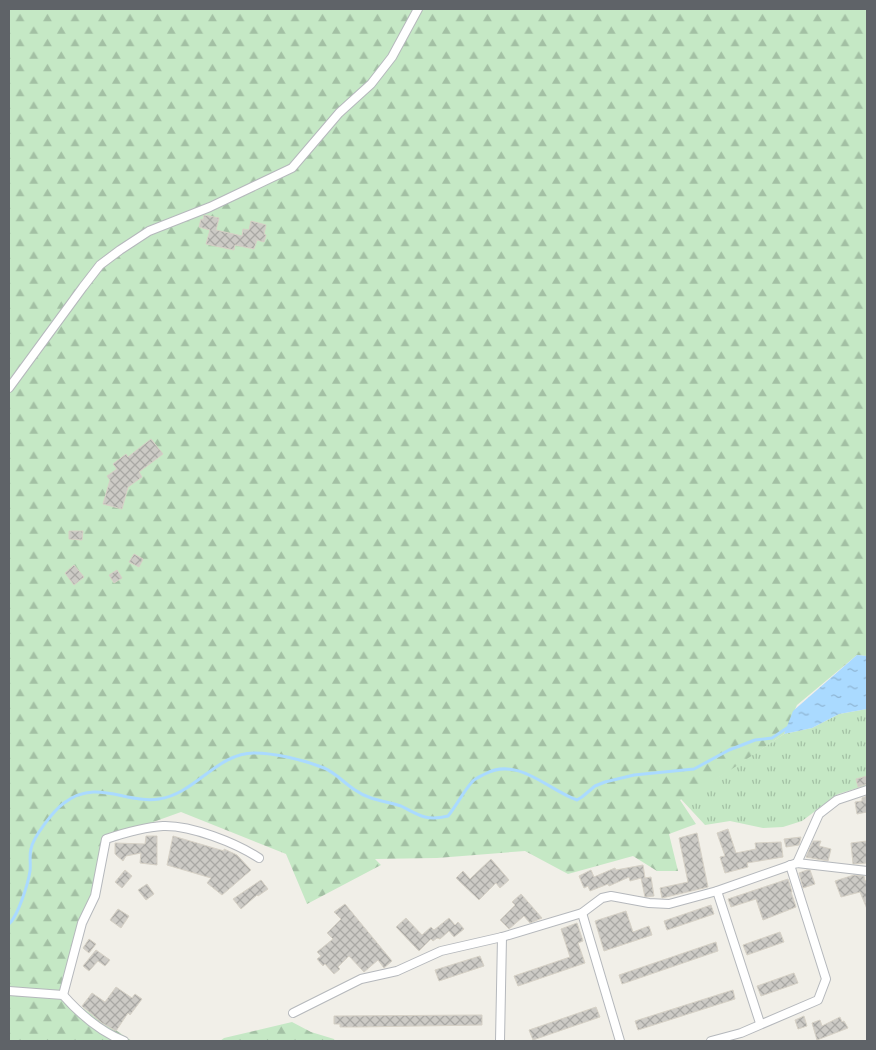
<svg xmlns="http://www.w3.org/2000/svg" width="876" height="1050" font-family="'Sofia Sans Condensed',sans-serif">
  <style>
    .grass { fill: url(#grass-tufts) }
    .forest { fill: url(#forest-firs) }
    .water { fill: url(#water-ripples) }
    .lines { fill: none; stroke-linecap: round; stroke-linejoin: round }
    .stream { stroke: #aadaff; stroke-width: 3 }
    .building { fill: url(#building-cross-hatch); stroke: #d6d1c6 }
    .minor-casing { stroke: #b5b8bc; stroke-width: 10 }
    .minor { stroke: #fff; stroke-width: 8 }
  </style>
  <defs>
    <pattern id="grass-tufts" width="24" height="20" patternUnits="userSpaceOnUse" patternTransform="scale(1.25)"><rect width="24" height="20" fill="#c5e8c5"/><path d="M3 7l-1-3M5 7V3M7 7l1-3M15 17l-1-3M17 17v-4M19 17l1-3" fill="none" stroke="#a3c0a4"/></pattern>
    <pattern id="forest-firs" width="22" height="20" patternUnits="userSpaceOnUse" patternTransform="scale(1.25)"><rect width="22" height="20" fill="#c5e8c5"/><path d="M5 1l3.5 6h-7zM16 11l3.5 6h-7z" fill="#a3c0a4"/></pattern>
    <pattern id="water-ripples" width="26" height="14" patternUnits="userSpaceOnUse" patternTransform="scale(1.25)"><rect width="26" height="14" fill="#aadaff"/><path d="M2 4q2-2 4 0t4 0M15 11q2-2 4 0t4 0" fill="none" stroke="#8eb4d2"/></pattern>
    <pattern id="building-cross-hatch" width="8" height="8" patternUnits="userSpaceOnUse" patternTransform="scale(1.25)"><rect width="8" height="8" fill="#cccac5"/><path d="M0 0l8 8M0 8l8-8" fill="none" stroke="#a9a8a4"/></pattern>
  </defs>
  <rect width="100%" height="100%" fill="#f1efe8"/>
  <!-- grass -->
  <polygon class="grass" points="867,709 867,785 838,794 802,821 783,827 763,828 730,821 705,825 680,798 720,776 784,734 812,728 839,714"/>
  <!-- forest -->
  <g class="forest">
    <polygon points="9,9 867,9 867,656 857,655 797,705 784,734 726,773 680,800 696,824 669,834 678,871 657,871 633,856 568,874 525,851 437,858 375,859 381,865 307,904 286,854 181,812 106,839 91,904 63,995 132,1041 9,1041"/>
    <polygon points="292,1022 311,1032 334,1039 335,1041 220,1041 224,1038"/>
  </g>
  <!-- water -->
  <polygon class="water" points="857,655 867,656 867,709 839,714 812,728 784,734 793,711"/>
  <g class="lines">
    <!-- stream -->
    <path class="stream" d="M 9,924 C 18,916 28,884 30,871 C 31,864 29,856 31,849 C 33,837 54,810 64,803 C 97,778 125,804 159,799 C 195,794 217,753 254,753 C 275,753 304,760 324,768 C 336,773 344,783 355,790 C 369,800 385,801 401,806 C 409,810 417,815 425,817 C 433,819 440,818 448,816 C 457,805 463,792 472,782 C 475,778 481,776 485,774 C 518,756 548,790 577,800 L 582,797 L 595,786 L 605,782 L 634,775 L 694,769 L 729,750 L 755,740 L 772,738 L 790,726"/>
  </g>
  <!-- building -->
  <g class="building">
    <polygon points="204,215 219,218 216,230 242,236 243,229 249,230 251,221 266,225 264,234 266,235 264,242 257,240 254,249 235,245 234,250 206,244 210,230 199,227 201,219 203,220"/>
    <polygon points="151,439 163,454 139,472 142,477 128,487 122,509 103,504 110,480 107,476 117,469 113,464 126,454 128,457"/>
    <polygon points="69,531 83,531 82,540 69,539"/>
    <polygon points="134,554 143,559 139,567 129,562"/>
    <polygon points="74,565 84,577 74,585 65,573"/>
    <polygon points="117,570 122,578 114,583 109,575"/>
    <polygon points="867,776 867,784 858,787 856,779"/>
    <polygon points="867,796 867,812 857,814 855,802 862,801 862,798"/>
    <polygon points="728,829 736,853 756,849 755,843 781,842 783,857 747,863 748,867 725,873 720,857 725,856 717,833"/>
    <polygon points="697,833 708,887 662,898 660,888 688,882 679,838"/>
    <polygon points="146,836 157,836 157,865 140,863 141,853 126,856 123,861 115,854 115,843 145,844"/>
    <polygon points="173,836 224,851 224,849 237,855 251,870 222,895 207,883 211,878 167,865"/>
    <polygon points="801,837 799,845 786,847 784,839"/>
    <polygon points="813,841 821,841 819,846 831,849 828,861 806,857"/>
    <polygon points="867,841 867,863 853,864 851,843"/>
    <polygon points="491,859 509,880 500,888 496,883 479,900 456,878 463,871 470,879"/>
    <polygon points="643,865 645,878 651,877 654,896 645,897 641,878 630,881 629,877 609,886 608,884 590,891 588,886 584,888 579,876 591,870 594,877 615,868 616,870"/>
    <polygon points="125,870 132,876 122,888 115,882"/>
    <polygon points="807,870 810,870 815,884 803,888 799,873"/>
    <polygon points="854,875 864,876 865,881 867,880 867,909 860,892 841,897 835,881"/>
    <polygon points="788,879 792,892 791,892 796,907 763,920 756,899 731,907 728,899"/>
    <polygon points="261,880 268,889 258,896 257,895 241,909 233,899"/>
    <polygon points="147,884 154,894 146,900 138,890"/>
    <polygon points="521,894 542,918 530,923 524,916 509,929 500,920 515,905 512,902"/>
    <polygon points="345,904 392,961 384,968 378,960 364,972 349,956 338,967 340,969 334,974 325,964 323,966 317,959 321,956 317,952 333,939 327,933 341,919 334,912"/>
    <polygon points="711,905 714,914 667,930 664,921"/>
    <polygon points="118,909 129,916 121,928 110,920"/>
    <polygon points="626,911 633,932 649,926 652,935 604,951 595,921"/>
    <polygon points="406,918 422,935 431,927 434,930 449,918 455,925 458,922 464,929 454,937 449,931 440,939 437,938 433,941 431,939 419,951 396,927"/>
    <polygon points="577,923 583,941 578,943 585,963 518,986 514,976 570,957 561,929"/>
    <polygon points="780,932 784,942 747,955 743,945"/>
    <polygon points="89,939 96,944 89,953 83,948"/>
    <polygon points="716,942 718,951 622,984 619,975"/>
    <polygon points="96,950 110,960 105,966 98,961 89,971 83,966"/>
    <polygon points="480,956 484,966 439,981 435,970"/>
    <polygon points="794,973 798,983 761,996 757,986"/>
    <polygon points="116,987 132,998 135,994 142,999 130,1015 128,1013 116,1031 102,1023 82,1006 92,993 105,1002"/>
    <polygon points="733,990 735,999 638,1030 635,1021"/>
    <polygon points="596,1007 600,1017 533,1040 529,1030"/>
    <polygon points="482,1015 482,1025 357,1027 340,1027 340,1024 334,1024 334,1016"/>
    <polygon points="804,1016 807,1026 798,1029 795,1020"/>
    <polygon points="840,1017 842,1022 844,1021 848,1028 817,1040 812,1023 820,1020 822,1026"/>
  </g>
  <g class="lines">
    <defs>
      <g id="minor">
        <polyline points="9,388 83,287 100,265 120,250 149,231 210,207 292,168 339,113 371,84 392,57 418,9"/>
        <polyline points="797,863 819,814 837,800 867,790"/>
        <polyline points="717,891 760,1023"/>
        <polyline points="582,913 620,1041"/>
        <path d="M 9,991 L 63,995 C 79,1013 101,1032 124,1041"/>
        <path d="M 63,995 L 82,923 L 95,896 L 106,839 C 124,833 144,827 163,826 C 191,825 236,843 259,858"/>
        <polyline points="293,1013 361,979 397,971 441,951 502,937 582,913 602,898 611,896 649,903 669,904 717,891 797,863 867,871"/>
        <polyline points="500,1041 502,937"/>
        <polyline points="711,1041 741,1033 818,1000 826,979 790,865"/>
      </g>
    </defs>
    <!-- minor casing -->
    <use href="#minor" class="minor-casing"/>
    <!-- minor -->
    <use href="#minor" class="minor"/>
  </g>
  <!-- border -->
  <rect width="876" height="1050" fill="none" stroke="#5f6368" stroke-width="20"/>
</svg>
